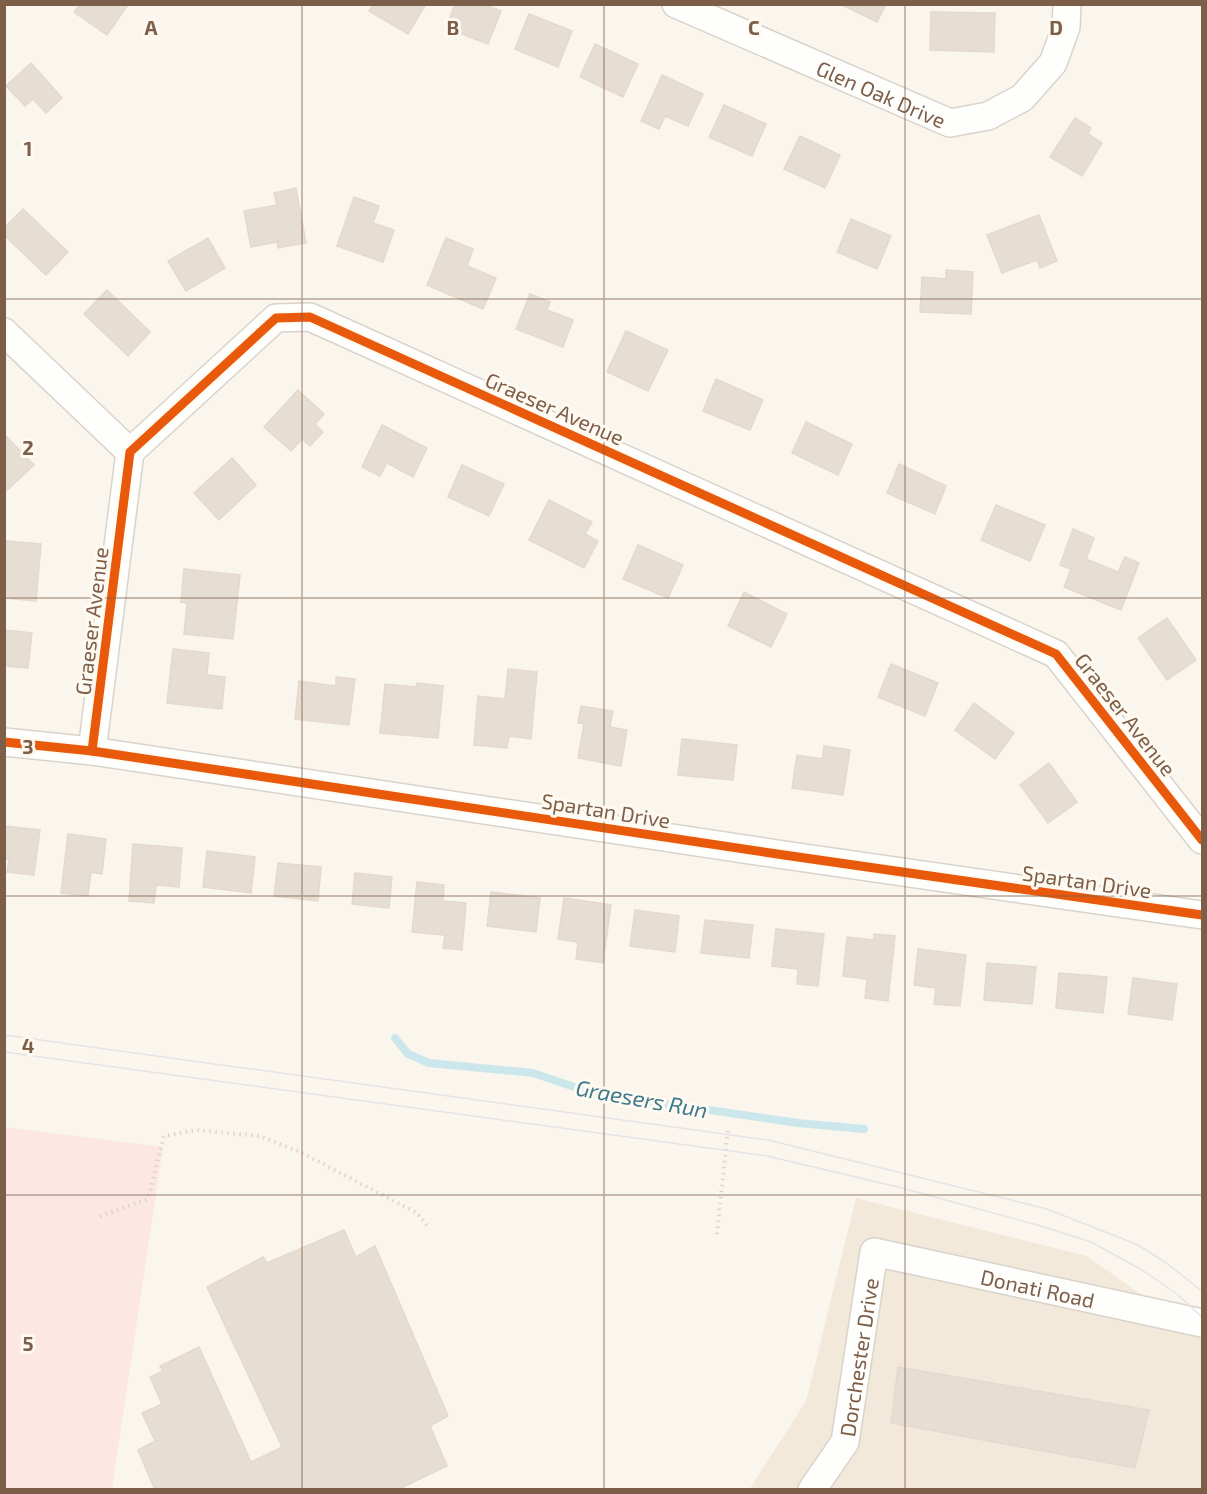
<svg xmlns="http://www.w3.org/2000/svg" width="1207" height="1494" font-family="'Exo 2',sans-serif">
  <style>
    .residential { fill: #f3e9da }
    .medical { fill: #fce7e4 }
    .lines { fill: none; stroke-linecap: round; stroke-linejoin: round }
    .stream { stroke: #cce7ec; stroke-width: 8 }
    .building { fill: #e7ded3; stroke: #e4d9ce; stroke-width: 1.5 }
    .minor-casing { stroke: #d9d3cb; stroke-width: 30 }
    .path { stroke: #ddd5cd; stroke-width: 4; stroke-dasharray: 1.5 4.5; stroke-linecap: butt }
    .minor { stroke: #fefefc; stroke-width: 27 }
    .tram { stroke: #e6e2e6; stroke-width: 1.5 }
    .cycleway-casing { stroke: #fffaf1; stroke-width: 13 }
    .cycleway { stroke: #e8590c; stroke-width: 9 }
    .grid { fill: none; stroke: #7d5e48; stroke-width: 1.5; stroke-opacity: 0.55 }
    .labels { text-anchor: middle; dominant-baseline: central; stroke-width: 6; stroke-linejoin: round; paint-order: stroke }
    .street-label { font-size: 21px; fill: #7d5e48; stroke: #fffaf1 }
    .water-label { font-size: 22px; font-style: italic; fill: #3b798b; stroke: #fffaf1 }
    .grid-label { font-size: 20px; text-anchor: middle; font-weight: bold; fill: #7d5e48; stroke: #fffaf1; stroke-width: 6; stroke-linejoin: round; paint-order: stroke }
  </style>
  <rect width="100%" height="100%" fill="#faf6ed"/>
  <!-- residential -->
  <polygon class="residential" points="856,1198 1087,1256 1202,1338 1202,1489 749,1490 806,1401"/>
  <!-- medical -->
  <polygon class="medical" points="5,1127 163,1147 112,1489 5,1489"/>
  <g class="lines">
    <!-- stream -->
    <polyline class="stream" points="395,1038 408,1054 429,1063 533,1073 592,1093 798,1123 864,1129"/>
  </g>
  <!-- building -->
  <g class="building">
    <polygon points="80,4 125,4 127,6 107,35 74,12"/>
    <polygon points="373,4 426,4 408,34 369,11"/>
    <polygon points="455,4 483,4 501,11 488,44 446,28"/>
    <polygon points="840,4 886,4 877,22"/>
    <polygon points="931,12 995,13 994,52 930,50"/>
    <polygon points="529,14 572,31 558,67 515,49"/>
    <polygon points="595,44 638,64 623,97 580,77"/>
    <polygon points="31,63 62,98 46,113 33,99 25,106 6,86"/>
    <polygon points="662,75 703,94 688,126 665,116 659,129 641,121"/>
    <polygon points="724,105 766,124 752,156 709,137"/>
    <polygon points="1075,118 1091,128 1088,134 1102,143 1082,176 1050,157"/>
    <polygon points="800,136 840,155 825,188 784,169"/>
    <polygon points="296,188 306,243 278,248 277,242 251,247 244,211 277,205 274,193"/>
    <polygon points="354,197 379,206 373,223 394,230 383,262 337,246"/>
    <polygon points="23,209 68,252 46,275 4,235 4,228"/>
    <polygon points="1039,215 1057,261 1040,268 1037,260 1002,273 987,235"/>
    <polygon points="851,219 891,236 877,269 837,252"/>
    <polygon points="208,238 225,268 186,291 168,261"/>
    <polygon points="446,238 473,249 467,266 496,278 483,309 427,285"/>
    <polygon points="946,270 973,272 971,314 920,312 922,277 946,279"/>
    <polygon points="107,290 150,332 128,356 84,314"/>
    <polygon points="530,294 550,302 547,310 573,320 563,347 516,329"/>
    <polygon points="626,331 668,350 648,391 607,372"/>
    <polygon points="716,379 763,400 750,430 703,411"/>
    <polygon points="298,390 324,414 315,424 323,432 310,446 302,439 291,451 264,427"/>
    <polygon points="806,422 852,444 838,475 792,453"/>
    <polygon points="382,425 427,448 413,477 387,463 380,476 362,467"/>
    <polygon points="4,434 34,465 4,493"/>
    <polygon points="232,458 256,485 219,520 194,493"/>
    <polygon points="899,464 946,486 935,514 887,493"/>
    <polygon points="462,465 504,484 489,516 448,497"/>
    <polygon points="549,500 592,522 585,534 598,541 584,568 529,540"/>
    <polygon points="996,505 1045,525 1030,561 981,540"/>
    <polygon points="1073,529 1094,538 1086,559 1118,572 1125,557 1139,563 1121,610 1064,587 1071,569 1060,565"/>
    <polygon points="6,541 41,544 36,601 4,598"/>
    <polygon points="638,545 683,565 668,598 623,579"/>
    <polygon points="184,569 240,575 233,639 184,634 187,603 181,602"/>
    <polygon points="744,592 787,614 771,647 728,626"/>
    <polygon points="1167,618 1196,660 1167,680 1138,638"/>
    <polygon points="4,630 32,633 28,668 4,666"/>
    <polygon points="173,649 209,653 207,675 225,677 222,709 167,703"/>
    <polygon points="891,664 938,683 925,716 878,697"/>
    <polygon points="508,669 537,672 531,739 509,736 507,748 474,745 478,696 505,699"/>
    <polygon points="336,677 355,679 349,725 295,719 299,681 336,686"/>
    <polygon points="417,683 443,686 438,738 380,733 385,684 416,687"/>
    <polygon points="974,703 1014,733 995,759 955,730"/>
    <polygon points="581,706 613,711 610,727 627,730 621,766 578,758 584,724 578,723"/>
    <polygon points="682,739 737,745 733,780 678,775"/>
    <polygon points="824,746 850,750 843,795 792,788 797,755 822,759"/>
    <polygon points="1049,763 1077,802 1048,823 1020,785"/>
    <polygon points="4,826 40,830 34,875 7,872 9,859 4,859"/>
    <polygon points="68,834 106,839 102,874 91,872 88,896 61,893"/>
    <polygon points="133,844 182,848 179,887 156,885 154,903 129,901"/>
    <polygon points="207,851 255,857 251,893 203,887"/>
    <polygon points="278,863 321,867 318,901 274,896"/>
    <polygon points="355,873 392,877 389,908 352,904"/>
    <polygon points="417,882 444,885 443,901 466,903 462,950 443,948 445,935 412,932"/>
    <polygon points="491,892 540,898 536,932 487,926"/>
    <polygon points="564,898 611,905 603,963 576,959 578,942 558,939"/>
    <polygon points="635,910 679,916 675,952 630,946"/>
    <polygon points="705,920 753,925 749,958 701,953"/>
    <polygon points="776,929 824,934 818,986 797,984 798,969 772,966"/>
    <polygon points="874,934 895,936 888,1001 865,998 867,979 843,976 847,937 874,940"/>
    <polygon points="918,949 966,955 960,1006 934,1004 936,988 914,985"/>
    <polygon points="987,963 1036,967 1032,1004 984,1000"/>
    <polygon points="1059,973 1107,977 1103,1013 1056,1008"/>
    <polygon points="1133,978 1177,984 1172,1020 1128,1014"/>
    <polygon points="344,1230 356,1257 375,1246 448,1416 430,1426 447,1466 397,1490 155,1490 138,1450 155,1441 142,1413 162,1404 150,1377 163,1371 160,1366 199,1347 251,1462 282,1447 207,1287 263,1257 267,1263"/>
    <polygon points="898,1367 1149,1410 1135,1468 891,1423"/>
  </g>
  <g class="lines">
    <defs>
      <g id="minor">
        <path id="s1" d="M 676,4 L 950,123 L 988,116 L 1022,98 L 1053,63 L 1066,27 L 1067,4"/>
        <polyline points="4,332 130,452"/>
        <polyline points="4,742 92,751 784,855 1202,915"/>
        <polyline points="92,751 130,452 276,318 310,317 1056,654 1202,840"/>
        <path id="s2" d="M 812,1490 L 845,1442 L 874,1252 L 1202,1323"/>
      </g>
    </defs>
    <!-- minor casing -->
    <use href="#minor" class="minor-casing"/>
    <!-- path -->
    <g class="path">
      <polyline points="100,1216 148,1199 164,1136 195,1130 259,1136 298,1151 417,1213 429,1228"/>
      <polyline points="717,1234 728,1129"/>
    </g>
    <!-- minor -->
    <use href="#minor" class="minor"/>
    <!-- tram -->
    <g class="tram">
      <polyline points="4,1035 768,1140 1047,1209 1138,1245 1165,1262 1202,1291"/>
      <polyline points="4,1052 767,1156 898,1187 1041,1226 1091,1242 1142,1270 1177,1294 1202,1317"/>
    </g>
    <defs>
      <g id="cycleway">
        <polyline points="4,742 92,751 784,855 1202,915"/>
        <polyline points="92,751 130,452 276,318 310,317 1056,654 1202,840"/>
      </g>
    </defs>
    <!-- cycleway casing -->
    <use href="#cycleway" class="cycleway-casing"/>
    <!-- cycleway -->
    <use href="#cycleway" class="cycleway"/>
  </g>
  <!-- grid -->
  <path class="grid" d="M 302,4 L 302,1490M 604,4 L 604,1490M 905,4 L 905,1490M 4,299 L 1202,299M 4,598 L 1202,598M 4,896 L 1202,896M 4,1195 L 1202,1195"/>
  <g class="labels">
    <!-- street labels -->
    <g class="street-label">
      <text stroke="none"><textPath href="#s1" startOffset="224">Glen Oak Drive</textPath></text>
      <text transform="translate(555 408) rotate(24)">Graeser Avenue</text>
      <text transform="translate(91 621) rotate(-83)">Graeser Avenue</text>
      <text transform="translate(1126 714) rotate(52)">Graeser Avenue</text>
      <text transform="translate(606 810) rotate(9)">Spartan Drive</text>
      <text transform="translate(1087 881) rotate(8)">Spartan Drive</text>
      <text stroke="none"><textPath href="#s2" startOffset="418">Donati Road</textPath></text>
      <text stroke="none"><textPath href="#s2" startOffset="144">Dorchester Drive</textPath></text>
    </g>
    <!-- water labels -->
    <g class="water-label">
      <text transform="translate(642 1098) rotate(10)">Graesers Run</text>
    </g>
  </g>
  <g class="grid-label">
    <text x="151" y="35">A</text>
    <text x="453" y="35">B</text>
    <text x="754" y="35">C</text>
    <text x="1056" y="35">D</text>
    <text x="28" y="156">1</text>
    <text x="28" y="455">2</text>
    <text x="28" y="754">3</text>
    <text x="28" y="1053">4</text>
    <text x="28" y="1351">5</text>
  </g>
  <!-- border -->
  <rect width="1207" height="1494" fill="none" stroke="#7d5e48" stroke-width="12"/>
</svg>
